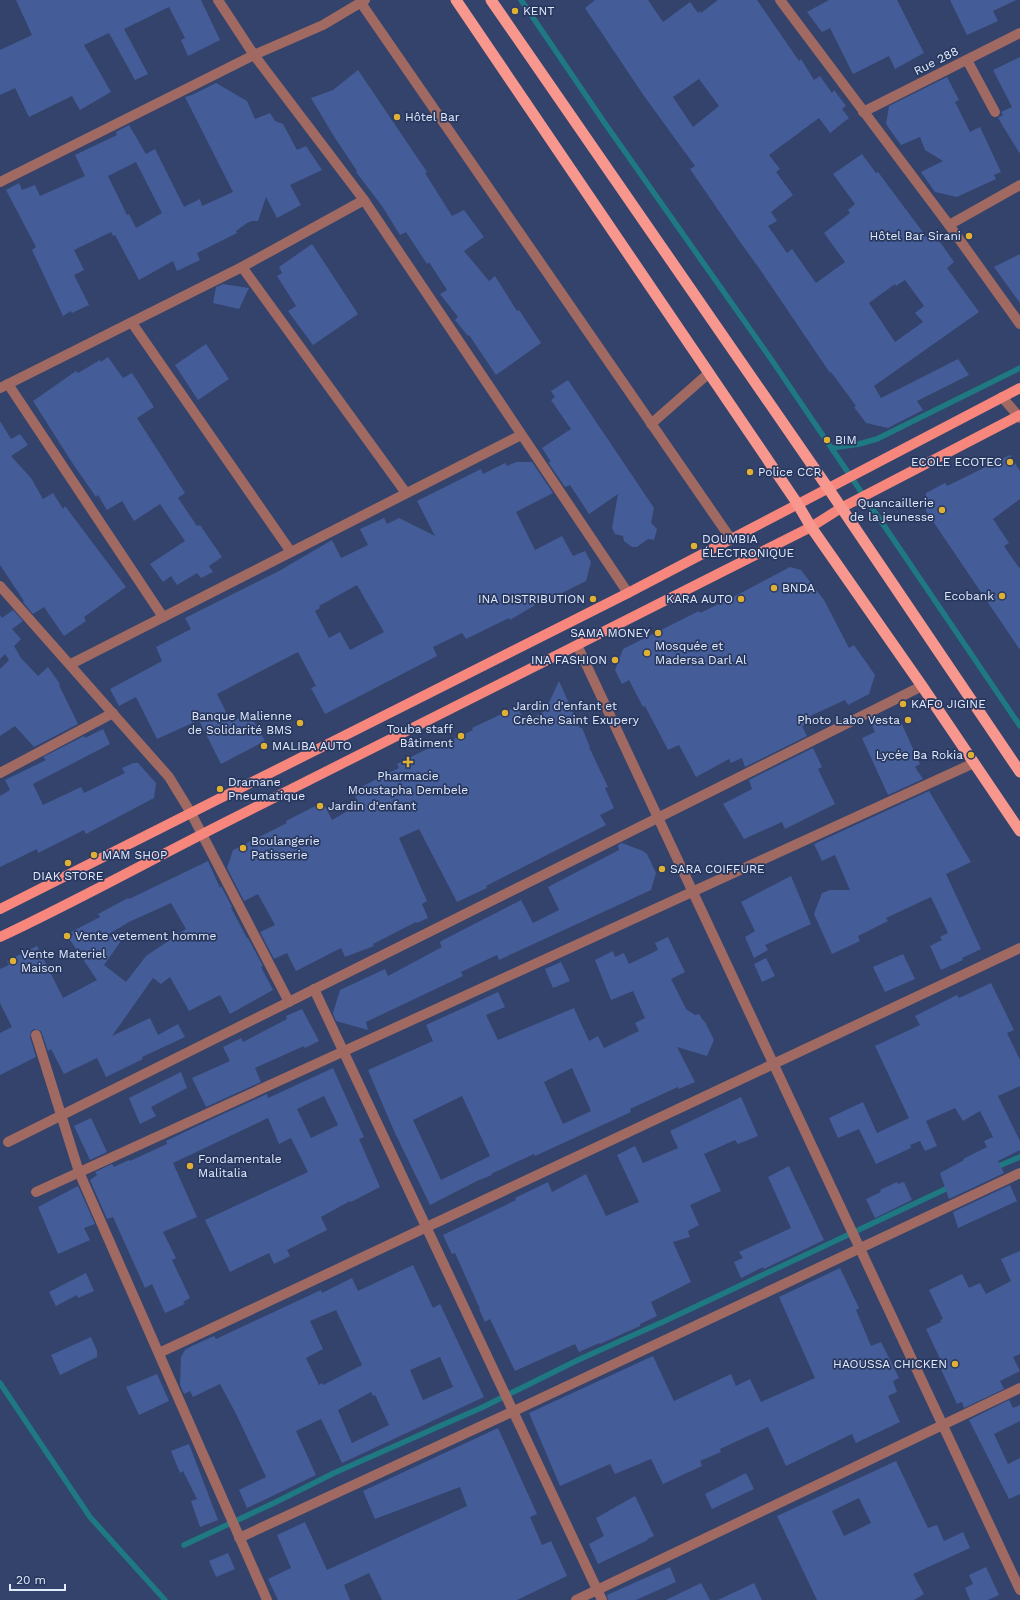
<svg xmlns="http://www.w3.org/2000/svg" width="1020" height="1600" font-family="'Work Sans',sans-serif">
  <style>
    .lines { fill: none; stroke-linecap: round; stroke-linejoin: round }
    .stream { stroke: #1f7983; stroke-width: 5.5 }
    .building { fill: #445c98; fill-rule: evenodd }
    .service { stroke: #a06962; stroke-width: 10 }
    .minor { stroke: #a06962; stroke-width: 10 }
    .primary { stroke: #f7877c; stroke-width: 10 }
    .trunk { stroke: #f8978d; stroke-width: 11 }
    .poi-dot { fill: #dfb034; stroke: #29385f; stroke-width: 1.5 }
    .labels { text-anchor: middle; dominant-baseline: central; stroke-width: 3.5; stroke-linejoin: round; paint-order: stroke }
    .poi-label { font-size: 12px; fill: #e2ebfe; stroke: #29385f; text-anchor: start }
    .street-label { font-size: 12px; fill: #e2ebfe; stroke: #29385f }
  </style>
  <rect width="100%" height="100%" fill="#33436b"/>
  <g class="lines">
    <!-- stream -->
    <g class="stream">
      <polyline points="521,0 604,122 771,359 1020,726"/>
      <polyline points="832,448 859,444 877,439 1020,368"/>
      <polyline points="994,1168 1020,1157"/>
      <polyline points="0,1383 90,1517 165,1600"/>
      <polyline points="184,1545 274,1503 334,1473 483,1407 578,1360 667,1320 952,1186"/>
    </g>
  </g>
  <!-- building -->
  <g class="building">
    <polygon points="16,0 201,0 220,40 188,56 181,40 185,38 169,7 124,29 148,74 135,80 109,33 84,45 111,92 80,110 72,96 29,117 15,88 0,95 0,50 32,35"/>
    <path d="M 595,0 L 648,0 L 663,22 L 690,2 L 698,13 L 700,11 L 701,13 L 718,0 L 757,0 L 799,61 L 801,59 L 814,80 L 820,76 L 832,93 L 834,90 L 846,106 L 842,109 L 849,118 L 830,133 L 819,118 L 769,155 L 780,169 L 776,172 L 793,195 L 771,212 L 777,221 L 768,226 L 787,253 L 792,249 L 816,283 L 845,262 L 824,233 L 850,213 L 848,210 L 855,204 L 833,174 L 862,154 L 876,173 L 878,172 L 928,239 L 935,235 L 954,262 L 947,268 L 979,312 L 874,386 L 881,398 L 958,359 L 969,375 L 917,401 L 923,410 L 888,428 L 866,423 L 854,407 L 856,406 L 831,372 L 830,373 L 761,271 L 738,239 L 690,169 L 695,166 L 644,96 L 585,8 ZM 699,79 L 719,106 L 693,127 L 673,97 ZM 905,280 L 924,306 L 915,313 L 923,322 L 895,342 L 869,303 L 895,284 L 896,286 Z"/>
    <polygon points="829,0 897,0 924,53 895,69 889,56 853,74 830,28 822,32 807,12"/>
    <polygon points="950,0 1016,0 993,11 998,21 967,35"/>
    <polygon points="1020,57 1020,154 998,118 1003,115 1001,112 1012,107 993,70"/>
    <polygon points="358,70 427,172 425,173 452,216 464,210 484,237 464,251 489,281 495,276 517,311 519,310 541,343 496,375 469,335 468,336 455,320 458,317 440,294 447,290 429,262 427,264 406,232 400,235 382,206 356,172 357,171 335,138 311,98 333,90"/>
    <polygon points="947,77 959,100 955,102 970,132 980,127 1001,172 994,175 996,179 957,197 935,192 921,172 943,161 925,150 920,137 901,145 886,124 889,106"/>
    <path d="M 216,83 L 247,101 L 255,119 L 270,113 L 275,121 L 283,124 L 297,150 L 306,146 L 322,170 L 290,185 L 301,205 L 277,218 L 266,197 L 258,221 L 252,221 L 247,223 L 236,231 L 237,233 L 197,253 L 200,260 L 177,271 L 173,261 L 139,280 L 115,235 L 113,236 L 111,232 L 74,250 L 84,270 L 74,275 L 89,305 L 72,313 L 71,311 L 63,316 L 32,250 L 36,247 L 6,190 L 19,183 L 22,190 L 35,185 L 40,196 L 85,176 L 75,155 L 117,135 L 116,132 L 129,125 L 146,154 L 155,149 L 184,207 L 200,199 L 202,206 L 233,192 L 185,97 L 192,95 ZM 136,162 L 162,213 L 136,228 L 129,214 L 127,215 L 108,176 Z"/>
    <polygon points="312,244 358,314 313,345 288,311 296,306 277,276 282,273 279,267"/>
    <polygon points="1020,254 1020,303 994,267"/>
    <polygon points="223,284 249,288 239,309 213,303 216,287"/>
    <polygon points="206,344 229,379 198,400 175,365"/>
    <polygon points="108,357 123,378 132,373 154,407 137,418 185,493 178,498 197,526 200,525 222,557 209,566 213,572 201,578 197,573 177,585 171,576 163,582 150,564 185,541 160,504 134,521 122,501 107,510 98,495 96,497 73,464 33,401 76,371 78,373 100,360 101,362"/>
    <polygon points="568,380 654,508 651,523 657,529 654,540 648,539 637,547 632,547 624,541 623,536 615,534 612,528 618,494 589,514 570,485 565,487 548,462 551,462 542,448 571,429 551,400 555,397 551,391"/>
    <polygon points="0,421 11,439 20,434 28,445 11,456 31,478 43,499 53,493 63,509 65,506 126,587 84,617 86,621 64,636 44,607 33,614 23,602 24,601 0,565"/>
    <polygon points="1010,455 1020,471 1020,499 993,519 1009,543 1004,546 1020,569 1020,650 926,511 926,493 945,483 947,486"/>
    <path d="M 516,462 L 532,462 L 553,493 L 516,512 L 535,550 L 562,536 L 573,556 L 585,551 L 591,562 L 586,581 L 548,600 L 547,598 L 510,620 L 509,618 L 466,639 L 462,633 L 433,647 L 437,656 L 325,714 L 311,688 L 316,686 L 298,652 L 217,694 L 231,722 L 249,713 L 265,741 L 221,764 L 199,720 L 157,739 L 136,697 L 119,706 L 110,689 L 162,661 L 156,647 L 191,629 L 185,618 L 279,571 L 332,540 L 341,558 L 368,545 L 360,529 L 384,518 L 387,524 L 399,518 L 435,536 L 417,501 L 481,469 L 483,474 L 505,463 L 507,466 ZM 357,585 L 384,632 L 350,650 L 340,632 L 329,638 L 315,611 L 320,608 L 319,606 Z"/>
    <polygon points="790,567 801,570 824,600 849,648 854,645 875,675 869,694 848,705 845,700 810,716 813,721 802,726 807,736 745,767 742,758 731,763 729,759 696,777 679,745 668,750 645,706 643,707 629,680 622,684 615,670 623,649 699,611 700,613 733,597"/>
    <polygon points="13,610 23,621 12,629 21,639 14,646 21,658 38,676 48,667 60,684 59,685 78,724 34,747 15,726 0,736 0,669 9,660 5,654 0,659 0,615 2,618"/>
    <polygon points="559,681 580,728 582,728 590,747 589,747 608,787 605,788 614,808 600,815 606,825 486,886 487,888 457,902 419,829 399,838 427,901 422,904 428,918 417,923 416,922 373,944 374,946 345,957 341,948 296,971 287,953 274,959 260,932 275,925 258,894 244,901 227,868 233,850 287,823 286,821 323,802 332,820 356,806 355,804 358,802 353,791 399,768 397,764 433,746 434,748 473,730 472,728 510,710 517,707 525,722 545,711"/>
    <polygon points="885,716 900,720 920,764 915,767 923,779 888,795 862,738 875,732 871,723"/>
    <polygon points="103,729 110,744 33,784 43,805 81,787 84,793 125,773 122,768 133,763 138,763 156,783 154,798 86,834 84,830 38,853 37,849 0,867 0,796 10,790 5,780 46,760 43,757 84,736 85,738"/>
    <polygon points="813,748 822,767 818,769 835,804 785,829 782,822 744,839 723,804 752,789 749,780"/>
    <polygon points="929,791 971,862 946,874 981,949 962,958 963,960 941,970 930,946 942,940 940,937 948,933 931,897 886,918 888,921 858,936 860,941 832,954 814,914 822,893 830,890 850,890 835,855 822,861 814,844"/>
    <polygon points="622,843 643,851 647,854 656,873 651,890 499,960 497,955 461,972 463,976 366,1022 368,1030 336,1021 333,1013 340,990 385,969 388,976 442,947 440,943 441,941 521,900 533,923 559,910 548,887 619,850 618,845"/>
    <path d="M 208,861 L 220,888 L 221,886 L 232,907 L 231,908 L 247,938 L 248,938 L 263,966 L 261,967 L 273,990 L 230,1014 L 220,995 L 189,1011 L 170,977 L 161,984 L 153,978 L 112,1036 L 150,1018 L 158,1035 L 178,1024 L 185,1037 L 142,1057 L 143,1059 L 106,1077 L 97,1058 L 64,1074 L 51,1049 L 48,1051 L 41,1031 L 34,1029 L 31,1031 L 30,1037 L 36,1057 L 0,1075 L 0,1033 L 12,1027 L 0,1003 L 0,969 L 9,965 L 7,961 L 37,946 L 63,998 L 97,980 L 68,937 L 73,935 L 71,932 L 100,917 L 98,914 L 128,898 L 129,899 ZM 171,903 L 186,929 L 146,956 L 126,982 L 104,965 L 121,941 L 107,935 L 129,922 Z"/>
    <polygon points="791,876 811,924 765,945 768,950 754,958 745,937 755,931 741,902"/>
    <path d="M 668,937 L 685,972 L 671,979 L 686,1009 L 695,1015 L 699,1014 L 702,1019 L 705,1022 L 714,1040 L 707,1056 L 677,1047 L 695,1082 L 679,1089 L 678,1087 L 630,1109 L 631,1112 L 535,1156 L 534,1154 L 491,1174 L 492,1175 L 477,1181 L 430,1205 L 394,1131 L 368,1070 L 433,1041 L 426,1025 L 498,992 L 505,1007 L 486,1015 L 498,1040 L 574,1008 L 589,1041 L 598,1036 L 604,1048 L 639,1031 L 635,1023 L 645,1018 L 633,991 L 611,1000 L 595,960 L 613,951 L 615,957 L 624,953 L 629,964 L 658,950 L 655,943 ZM 572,1068 L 591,1111 L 563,1124 L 544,1082 ZM 462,1096 L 490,1156 L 441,1180 L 413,1120 Z"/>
    <polygon points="903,954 915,979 885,992 873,967"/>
    <polygon points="766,958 775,976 762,982 754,964"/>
    <polygon points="561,962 570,981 553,988 545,969"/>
    <polygon points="991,983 1014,1030 1007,1033 1020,1060 1020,1086 998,1096 1020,1141 1020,1150 998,1161 1004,1173 949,1199 940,1173 964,1160 963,1159 987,1147 984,1141 993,1137 980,1111 963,1121 955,1108 926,1121 937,1146 925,1151 920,1141 910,1145 911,1148 876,1164 859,1129 838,1138 829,1118 863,1102 877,1133 909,1118 875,1046 920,1025 915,1016 957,995 959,998"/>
    <polygon points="302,1009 319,1041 305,1048 304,1046 255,1068 261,1082 206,1107 192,1078 230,1061 223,1047 241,1038 243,1042 287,1019 286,1016"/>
    <path d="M 333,1068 L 364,1137 L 359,1139 L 380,1187 L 351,1202 L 350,1201 L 321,1217 L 327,1230 L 287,1250 L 290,1256 L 274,1264 L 269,1253 L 230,1272 L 205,1220 L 308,1172 L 291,1138 L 279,1144 L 268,1118 L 173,1163 L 197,1217 L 163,1232 L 176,1258 L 172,1260 L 190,1298 L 183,1302 L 185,1304 L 165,1313 L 152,1284 L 145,1288 L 113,1217 L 107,1219 L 90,1180 L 97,1175 L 95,1172 L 112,1164 L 114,1167 L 129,1160 L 130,1161 L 167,1144 L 166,1141 L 212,1119 L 267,1094 L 268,1098 ZM 324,1096 L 338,1125 L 311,1138 L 297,1109 Z"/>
    <polygon points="181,1072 187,1088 151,1107 156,1116 140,1124 129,1098"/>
    <polygon points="741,1097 758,1136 738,1144 735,1140 704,1154 721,1191 690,1205 699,1225 688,1231 690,1237 673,1242 691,1282 651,1302 657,1316 640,1324 640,1326 600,1344 599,1343 579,1352 575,1344 515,1371 490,1319 485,1322 479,1309 480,1309 455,1253 452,1254 443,1235 516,1200 515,1198 548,1182 552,1192 586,1174 606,1216 639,1202 617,1155 635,1146 643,1163 678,1148 670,1131"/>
    <polygon points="91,1118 107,1152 90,1160 74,1126"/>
    <polygon points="789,1166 824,1240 764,1269 763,1267 741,1278 734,1262 743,1258 739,1252 791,1228 768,1177"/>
    <polygon points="897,1182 898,1184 904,1182 912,1200 875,1218 866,1199 881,1192 880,1190"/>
    <polygon points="1010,1185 1017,1201 958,1228 953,1212"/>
    <polygon points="78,1186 95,1224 84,1228 90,1240 58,1254 38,1207"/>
    <polygon points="1020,1251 1020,1354 1013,1357 1020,1371 1000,1381 1004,1389 964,1408 962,1402 957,1404 939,1365 942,1363 926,1329 941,1322 940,1320 943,1319 929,1290 962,1274 969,1288 980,1283 986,1294 1011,1281 1001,1259"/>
    <path d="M 413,1265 L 433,1308 L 440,1304 L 484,1397 L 342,1463 L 321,1419 L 296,1431 L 316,1475 L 247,1508 L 239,1490 L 266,1477 L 236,1414 L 220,1384 L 193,1397 L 190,1391 L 184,1394 L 180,1385 L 181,1357 L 185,1350 L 192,1346 L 214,1336 L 216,1339 L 321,1290 L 322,1293 L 352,1278 L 358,1291 ZM 336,1310 L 362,1365 L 323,1385 L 322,1383 L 319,1385 L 306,1358 L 323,1349 L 310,1321 ZM 440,1357 L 453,1387 L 423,1400 L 410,1370 ZM 371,1392 L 373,1396 L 375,1395 L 389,1425 L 352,1443 L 338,1410 Z"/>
    <polygon points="840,1268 859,1308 856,1310 871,1346 881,1342 899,1378 893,1381 897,1392 888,1396 900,1422 856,1443 852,1434 786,1466 768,1427 720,1449 721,1452 700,1461 702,1466 663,1484 651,1459 615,1474 610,1464 560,1486 529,1413 653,1356 674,1401 731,1374 736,1386 750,1379 761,1402 815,1378 779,1297"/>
    <polygon points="86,1273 94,1291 78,1298 77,1295 56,1306 49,1292"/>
    <polygon points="91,1337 97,1351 97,1357 60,1375 51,1355"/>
    <polygon points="157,1374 169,1401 139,1415 126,1387"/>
    <polygon points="1009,1400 1013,1408 1020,1405 1020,1421 994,1434 1008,1464 1020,1458 1020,1494 1009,1499 969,1420"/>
    <polygon points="498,1428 537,1514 530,1517 542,1545 551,1541 567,1576 517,1600 382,1600 369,1573 344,1585 350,1600 278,1600 268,1579 291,1568 277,1535 305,1522 327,1570 467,1506 460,1487 375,1519 363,1491"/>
    <polygon points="189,1444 218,1520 200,1527 191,1501 197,1499 183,1471 180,1473 171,1451"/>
    <path d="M 896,1461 L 928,1528 L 937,1525 L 944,1541 L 963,1532 L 970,1548 L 913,1574 L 924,1594 L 914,1600 L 817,1600 L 777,1516 ZM 859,1498 L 871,1523 L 844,1536 L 832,1511 Z"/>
    <polygon points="746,1473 754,1489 712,1509 705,1494"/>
    <polygon points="635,1496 654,1536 647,1539 648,1540 598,1564 589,1544 604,1536 596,1518"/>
    <polygon points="228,1553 235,1569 216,1577 209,1561"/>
    <polygon points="670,1567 676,1582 636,1600 608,1600 607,1595"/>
    <polygon points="986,1567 999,1595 988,1600 970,1600 965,1588 973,1584 969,1575"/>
    <polygon points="701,1583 710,1600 666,1600"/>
    <polygon points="754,1583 762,1600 718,1600"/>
  </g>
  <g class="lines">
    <!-- service -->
    <polyline class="service" points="651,424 709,373"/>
    <!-- minor -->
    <g class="minor">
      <polyline points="218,0 254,55 364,200 628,593"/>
      <polyline points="780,0 949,225 1020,324"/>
      <polyline points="361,3 731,539"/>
      <polyline points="967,60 995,112"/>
      <polyline points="863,112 1020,33"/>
      <polyline points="0,182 254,55 323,25 365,0"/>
      <polyline points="949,225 1020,185"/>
      <polyline points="242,267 406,493"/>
      <polyline points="132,323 291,552"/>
      <polyline points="8,384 163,617"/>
      <polyline points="0,388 242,267 364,200"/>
      <polyline points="1002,397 1020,418"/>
      <polyline points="0,586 169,777 191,813 289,1002"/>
      <polyline points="578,647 1020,1590"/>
      <polyline points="71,664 521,435"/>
      <polyline points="0,773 113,713"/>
      <polyline points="314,989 602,1600"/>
      <polyline points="36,1035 79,1172 267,1600"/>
      <polyline points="8,1142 922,686"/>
      <polyline points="36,1192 974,763"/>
      <polyline points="159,1353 1020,948"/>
      <polyline points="239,1538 514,1411 1020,1173"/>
      <polyline points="576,1600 1020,1388"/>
    </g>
    <!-- primary -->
    <g class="primary">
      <polyline points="0,909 628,593 1020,388"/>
      <path d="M 0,937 C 79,900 154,858 232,819 C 425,723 618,626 811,527 L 841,508 L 1020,415"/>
    </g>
    <!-- trunk -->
    <g class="trunk">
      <polyline points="456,0 797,503 811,527 922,686 1020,831"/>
      <polyline points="491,0 828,488 1020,772"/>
    </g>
  </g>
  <!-- markers -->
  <g class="poi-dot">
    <circle cx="515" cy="11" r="4"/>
    <circle cx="397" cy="117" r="4"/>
    <circle cx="969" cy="236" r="4"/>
    <circle cx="827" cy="440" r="4"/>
    <circle cx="1010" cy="462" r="4"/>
    <circle cx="750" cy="472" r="4"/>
    <circle cx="942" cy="510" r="4"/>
    <circle cx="694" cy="546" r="4"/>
    <circle cx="774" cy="588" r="4"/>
    <circle cx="1002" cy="596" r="4"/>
    <circle cx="593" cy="599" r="4"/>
    <circle cx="741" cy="599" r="4"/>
    <circle cx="658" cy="633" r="4"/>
    <circle cx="647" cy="653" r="4"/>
    <circle cx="615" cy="660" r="4"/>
    <circle cx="903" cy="704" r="4"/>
    <circle cx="505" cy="713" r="4"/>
    <circle cx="908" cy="720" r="4"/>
    <circle cx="300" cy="723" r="4"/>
    <circle cx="461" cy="736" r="4"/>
    <circle cx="264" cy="746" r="4"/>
    <circle cx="971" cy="755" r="4"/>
    <path d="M406 756h4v4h4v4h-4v4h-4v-4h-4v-4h4z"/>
    <circle cx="220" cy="789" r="4"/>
    <circle cx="320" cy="806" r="4"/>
    <circle cx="243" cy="848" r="4"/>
    <circle cx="94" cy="855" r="4"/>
    <circle cx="68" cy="863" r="4"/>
    <circle cx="662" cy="869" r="4"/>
    <circle cx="67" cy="936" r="4"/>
    <circle cx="13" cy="961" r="4"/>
    <circle cx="190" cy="1166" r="4"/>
    <circle cx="955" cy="1364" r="4"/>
  </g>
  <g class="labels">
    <!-- poi labels -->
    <g class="poi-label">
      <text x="523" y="11">KENT</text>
      <text x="405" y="117">Hôtel Bar</text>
      <text x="961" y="236" text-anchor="end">Hôtel Bar Sirani</text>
      <text x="835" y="440">BIM</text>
      <text x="1002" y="462" text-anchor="end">ECOLE ECOTEC</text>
      <text x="758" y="472">Police CCR</text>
      <text x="934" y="503" text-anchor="end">Quancaillerie<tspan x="934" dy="14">de la jeunesse</tspan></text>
      <text x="702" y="539">DOUMBIA<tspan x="702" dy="14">ÉLECTRONIQUE</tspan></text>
      <text x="782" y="588">BNDA</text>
      <text x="994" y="596" text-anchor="end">Ecobank</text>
      <text x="585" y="599" text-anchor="end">INA DISTRIBUTION</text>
      <text x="733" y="599" text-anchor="end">KARA AUTO</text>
      <text x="650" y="633" text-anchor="end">SAMA MONEY</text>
      <text x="655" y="646">Mosquée et<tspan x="655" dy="14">Madersa Darl Al</tspan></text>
      <text x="607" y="660" text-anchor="end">INA FASHION</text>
      <text x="911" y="704">KAFO JIGINE</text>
      <text x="513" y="706">Jardin d'enfant et<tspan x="513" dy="14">Crêche Saint Exupery</tspan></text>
      <text x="292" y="716" text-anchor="end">Banque Malienne<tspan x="292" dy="14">de Solidarité BMS</tspan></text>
      <text x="900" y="720" text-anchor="end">Photo Labo Vesta</text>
      <text x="453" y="729" text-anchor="end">Touba staff<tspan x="453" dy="14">Bâtiment</tspan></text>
      <text x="272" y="746">MALIBA AUTO</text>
      <text x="963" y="755" text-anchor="end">Lycée Ba Rokia</text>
      <text x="408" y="776" text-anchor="middle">Pharmacie<tspan x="408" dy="14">Moustapha Dembele</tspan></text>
      <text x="228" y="782">Dramane<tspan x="228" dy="14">Pneumatique</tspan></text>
      <text x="328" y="806">Jardin d'enfant</text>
      <text x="251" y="841">Boulangerie<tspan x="251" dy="14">Patisserie</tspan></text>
      <text x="102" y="855">MAM SHOP</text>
      <text x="670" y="869">SARA COIFFURE</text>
      <text x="68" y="876" text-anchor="middle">DIAK STORE</text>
      <text x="75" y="936">Vente vetement homme</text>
      <text x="21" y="954">Vente Materiel<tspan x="21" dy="14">Maison</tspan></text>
      <text x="198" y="1159">Fondamentale<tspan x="198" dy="14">Malitalia</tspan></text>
      <text x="947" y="1364" text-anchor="end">HAOUSSA CHICKEN</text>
    </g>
    <!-- street labels -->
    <g class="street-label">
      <text transform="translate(936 61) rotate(-27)">Rue 288</text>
    </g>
  </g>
  <!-- scale -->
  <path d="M10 1584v6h55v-6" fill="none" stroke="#e2ebfe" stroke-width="2"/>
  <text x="16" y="1584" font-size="12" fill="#e2ebfe" stroke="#29385f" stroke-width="3" paint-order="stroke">20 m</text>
</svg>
